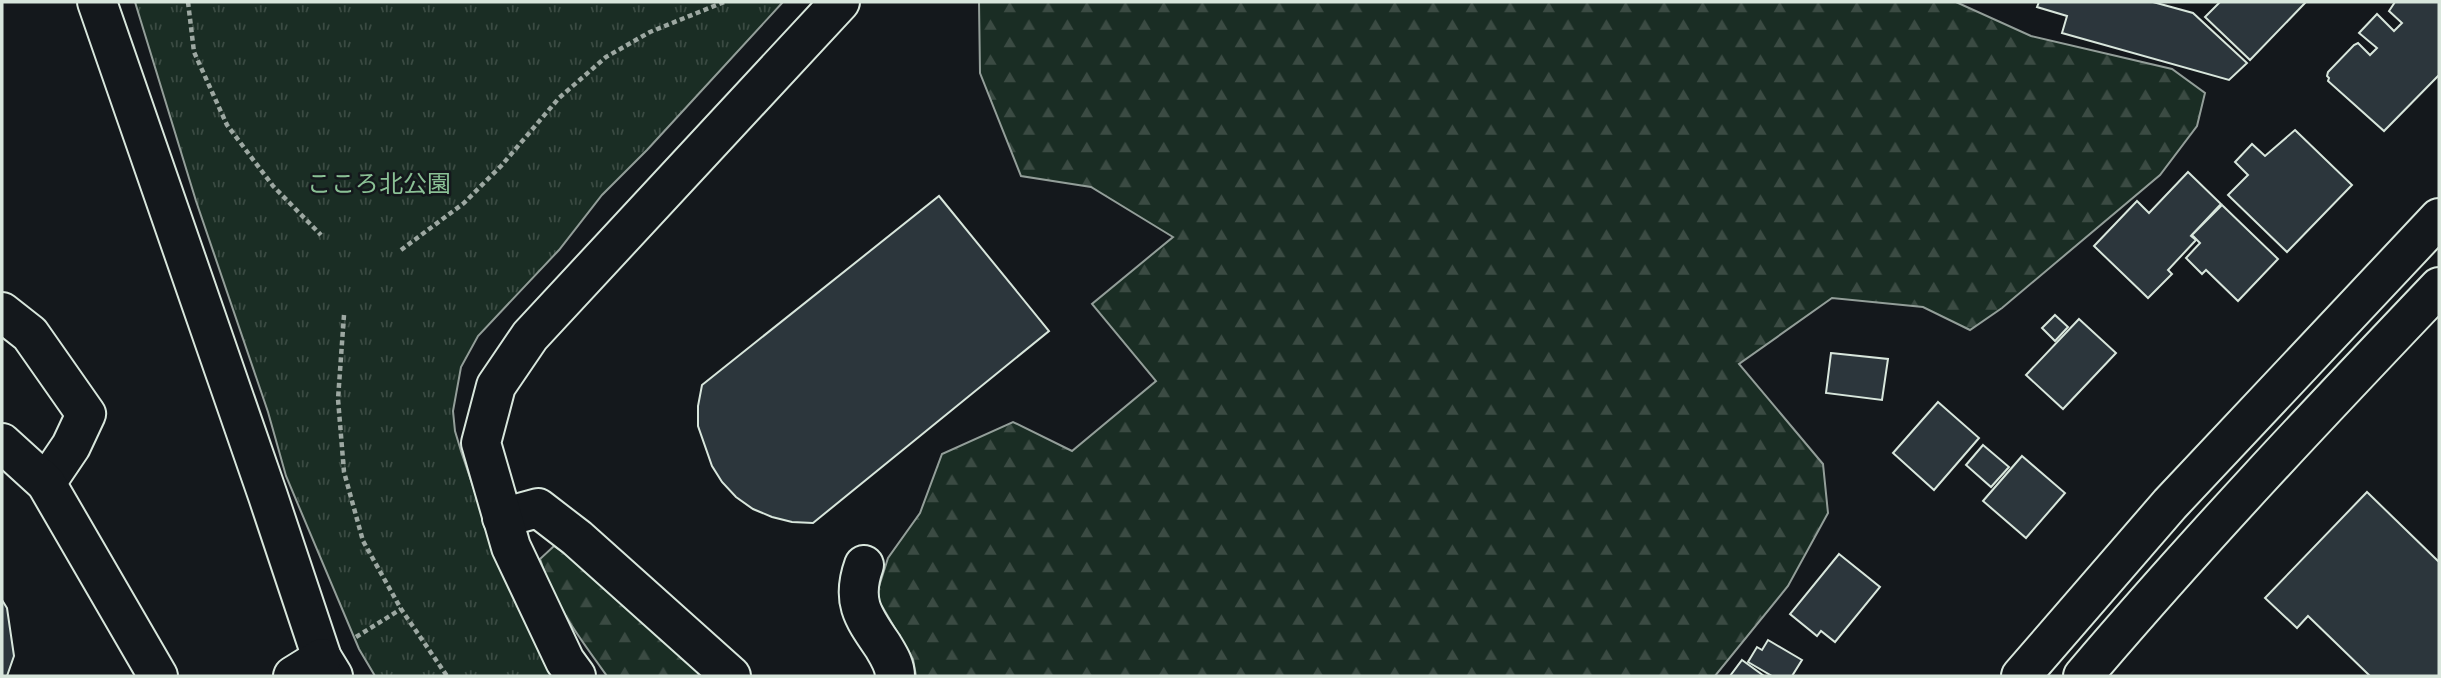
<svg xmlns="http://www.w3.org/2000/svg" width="2441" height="678" font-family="Commissioner,'Noto Sans JP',sans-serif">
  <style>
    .forest { fill: url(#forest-firs); stroke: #939e99; stroke-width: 2 }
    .park { fill: url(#park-tufts); stroke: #939e99; stroke-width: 2 }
    .building { fill: #2c363c; stroke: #d8e6dc; stroke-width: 2 }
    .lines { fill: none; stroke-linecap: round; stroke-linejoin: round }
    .minor-casing { stroke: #d8e6dc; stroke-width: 42 }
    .path { stroke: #9da8a2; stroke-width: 4.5; stroke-dasharray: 5 3.5; stroke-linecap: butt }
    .minor { stroke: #14181c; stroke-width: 38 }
    .labels { text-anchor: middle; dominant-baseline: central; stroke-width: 5; stroke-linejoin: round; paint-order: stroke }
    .park-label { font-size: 24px; fill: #8ac095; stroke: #14181c }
  </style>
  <defs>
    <pattern id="forest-firs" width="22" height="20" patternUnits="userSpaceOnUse" patternTransform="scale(1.75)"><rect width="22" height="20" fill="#1a2d24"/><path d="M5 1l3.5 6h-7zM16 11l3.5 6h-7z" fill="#3b4b43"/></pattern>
    <pattern id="park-tufts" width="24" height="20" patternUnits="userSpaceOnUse" patternTransform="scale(1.75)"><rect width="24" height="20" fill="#1a2d24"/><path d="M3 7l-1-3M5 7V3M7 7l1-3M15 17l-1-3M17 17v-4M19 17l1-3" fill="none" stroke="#3b4b43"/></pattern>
  </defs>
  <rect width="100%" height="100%" fill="#14181c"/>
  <!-- forest -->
  <g class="forest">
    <polygon points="979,2 1956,2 2031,36 2172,69 2205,93 2197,126 2160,175 2002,308 1970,330 1923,307 1832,298 1739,364 1823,464 1828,513 1788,586 1715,676 916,676 913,659 876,596 888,558 920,513 942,454 1013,422 1072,451 1156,381 1092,304 1173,237 1091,187 1021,176 980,73"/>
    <path d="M 554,546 L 587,568 L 702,676 L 607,676 C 580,639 553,603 540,559 Z"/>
  </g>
  <!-- park -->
  <polygon class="park" points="135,2 783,2 647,150 602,195 559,250 478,336 461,367 453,411 455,431 461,451 496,554 560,676 375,676 359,649 286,476 268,412 196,201"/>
  <!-- building -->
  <g class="building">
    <polygon points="2039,2 2153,2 2193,13 2247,63 2229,80 2062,33 2067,16 2037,7"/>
    <polygon points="2220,2 2304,2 2305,3 2250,60 2205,17"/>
    <polygon points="2395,2 2439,2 2439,75 2384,131 2328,81 2329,78 2327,76 2328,72 2354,45 2358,43 2370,55 2377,48 2359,33 2377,14 2394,31 2402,23 2389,11"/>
    <polygon points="2295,130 2352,185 2287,252 2228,195 2248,175 2235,162 2252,144 2265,156"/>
    <polygon points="2188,172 2221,204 2191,236 2196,240 2168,270 2172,274 2148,298 2094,246 2137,201 2149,213"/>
    <polygon points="939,196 1049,331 813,523 792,522 772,517 753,509 736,497 722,482 712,466 698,426 698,406 702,385"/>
    <polygon points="2222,205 2278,259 2238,301 2206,270 2202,274 2186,258 2200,243 2192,235"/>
    <polygon points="2055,315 2068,327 2055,341 2042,328"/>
    <polygon points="2079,319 2116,353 2063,409 2026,375"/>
    <polygon points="1831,353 1888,359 1882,400 1826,393"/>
    <polygon points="1938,402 1979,438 1934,490 1893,453"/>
    <polygon points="1983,445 2009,467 1991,487 1966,465"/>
    <polygon points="2022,456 2065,493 2026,538 1983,501"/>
    <polygon points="2367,492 2439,562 2439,676 2370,676 2308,616 2297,628 2265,598"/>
    <polygon points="1839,554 1880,587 1835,642 1821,631 1817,636 1790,614"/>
    <polygon points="2,600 7,608 14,656 7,676 2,676"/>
    <polygon points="1768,640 1802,660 1792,676 1772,676 1748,662 1757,647 1762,650"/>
    <polygon points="1742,660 1764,676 1730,676"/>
  </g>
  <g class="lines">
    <defs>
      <g id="minor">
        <polyline points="97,2 268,496 322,658 333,676"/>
        <polyline points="2,312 30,334 86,414 71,446 46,483"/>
        <polyline points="2,443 46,483 158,676"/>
        <polyline points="502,518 538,508 577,538 731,676"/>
        <path d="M 864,565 C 851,601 863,617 883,646 C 889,656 895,665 895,676"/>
        <polyline points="293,676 322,658"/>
        <polyline points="576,676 565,661 511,547 481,443 496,386 530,336 840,2"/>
        <polyline points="2021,676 2170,504 2439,218"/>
        <path d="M 2083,676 C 2197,542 2318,414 2439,287"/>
      </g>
    </defs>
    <!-- minor casing -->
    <use href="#minor" class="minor-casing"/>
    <!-- path -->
    <g class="path">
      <polyline points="188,2 194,52 227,125 273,186 321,235"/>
      <polyline points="401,250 464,203 501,166 559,98 606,57 650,32 724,2"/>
      <polyline points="344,315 338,399 344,472 363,541 401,609 447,676"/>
      <polyline points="356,637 401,609"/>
    </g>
    <!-- minor -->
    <use href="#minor" class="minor"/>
  </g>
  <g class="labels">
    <!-- park labels -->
    <g class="park-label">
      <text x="379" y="182">こころ北公園</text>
    </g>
  </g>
  <!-- border -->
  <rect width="2441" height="678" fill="none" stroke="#d8e6dc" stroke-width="7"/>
</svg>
